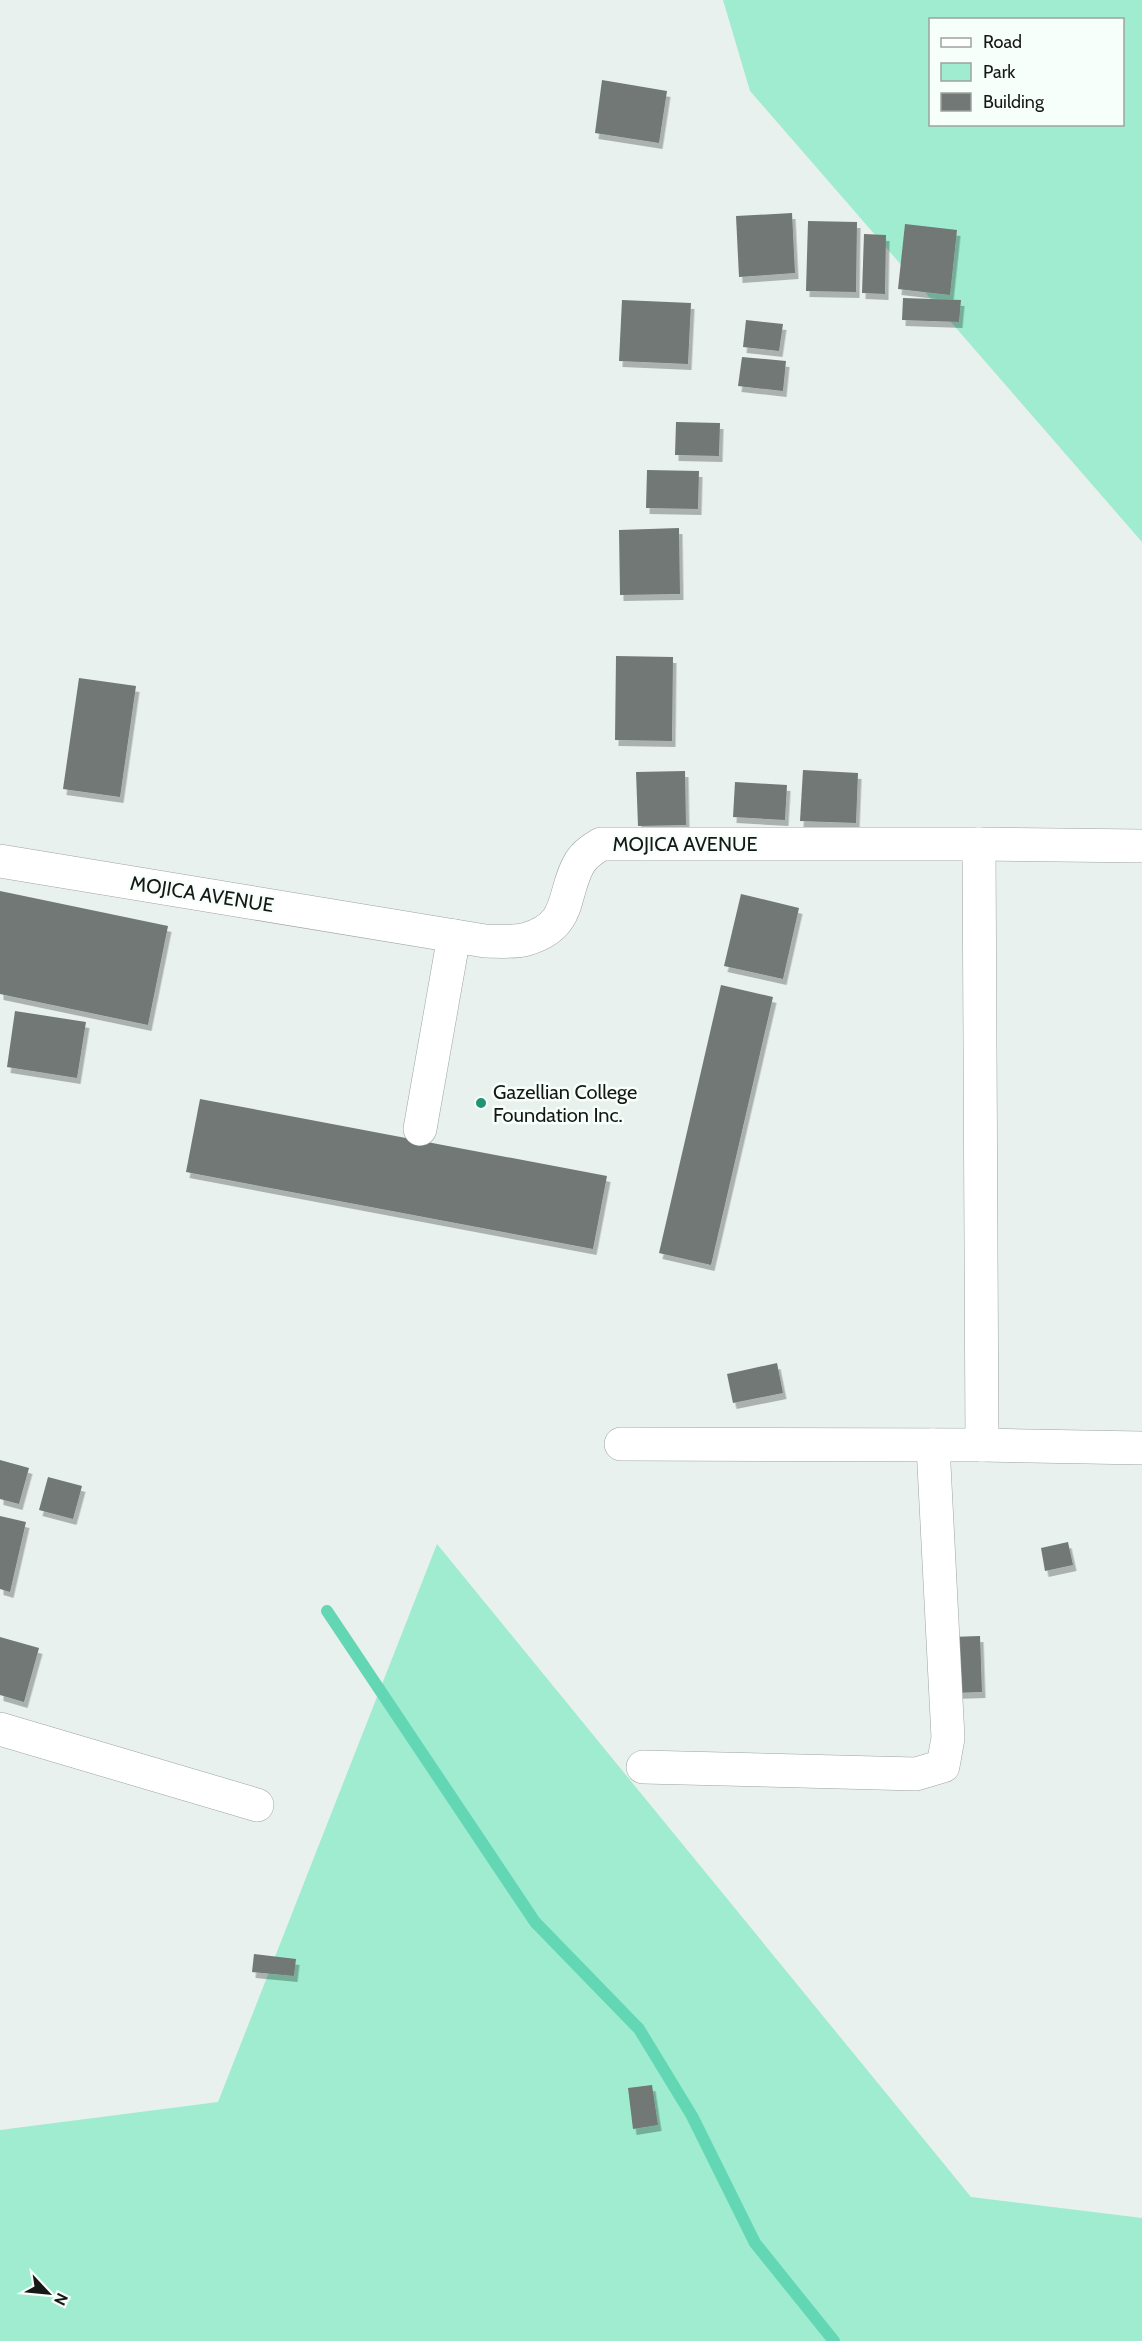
<svg xmlns="http://www.w3.org/2000/svg" width="1142" height="2341" font-family="Cabin,sans-serif">
  <style>
    .green { fill: #9fecd1; fill-rule: evenodd }
    .lines { fill: none; stroke-linecap: round; stroke-linejoin: round }
    .stream { stroke: #63d7b3; stroke-width: 12 }
    .building { fill: #717875; filter: url(#shadow) }
    .minor-casing { stroke: #9da4a1; stroke-width: 34 }
    .minor { stroke: #fff; stroke-width: 33 }
    .poi-dot { fill: #229375; stroke: #f7fffb; stroke-width: 2 }
    .labels { text-anchor: middle; dominant-baseline: central; stroke-width: 5; stroke-linejoin: round; paint-order: stroke }
    .street-label { font-size: 20px; fill: #161817; stroke: #f7fffb }
    .poi-label { font-size: 20px; fill: #161817; stroke: #f7fffb; text-anchor: start }
  </style>
  <defs>
    <filter id="shadow"><feDropShadow dx="3.5" dy="6" stdDeviation="0" flood-color="#0004"/></filter>
  </defs>
  <rect width="100%" height="100%" fill="#e9f1ee"/>
  <!-- green -->
  <g class="green">
    <path d="M 723,0 L 1142,0 L 1142,542 L 750,91 ZM 930,20 L 1122,20 L 1122,124 L 930,124 Z"/>
    <polygon points="437,1544 971,2197 1142,2218 1142,2341 0,2341 0,2130 218,2102"/>
  </g>
  <g class="lines">
    <!-- stream -->
    <polyline class="stream" points="327,1611 535,1922 639,2029 692,2116 755,2243 834,2341"/>
  </g>
  <!-- building -->
  <g class="building">
    <polygon points="602,80 667,91 659,143 595,133"/>
    <polygon points="792,213 795,273 739,277 736,216"/>
    <polygon points="808,221 857,222 856,292 806,291"/>
    <polygon points="905,224 957,230 950,295 898,289"/>
    <polygon points="864,234 886,235 885,294 862,293"/>
    <polygon points="903,298 961,300 959,322 902,320"/>
    <polygon points="622,300 691,303 688,364 619,361"/>
    <polygon points="746,320 783,324 779,351 743,347"/>
    <polygon points="742,357 786,361 783,391 738,386"/>
    <polygon points="676,422 720,423 719,456 675,455"/>
    <polygon points="647,470 699,471 698,509 646,508"/>
    <polygon points="679,528 680,594 620,595 619,530"/>
    <polygon points="616,656 673,657 672,741 615,740"/>
    <polygon points="79,678 136,686 120,797 63,789"/>
    <polygon points="803,770 858,773 856,823 800,821"/>
    <polygon points="685,771 686,825 638,826 636,772"/>
    <polygon points="735,782 787,785 785,820 733,817"/>
    <polygon points="0,891 168,926 148,1025 0,994"/>
    <polygon points="741,894 799,908 783,979 724,966"/>
    <polygon points="721,985 773,997 711,1265 659,1253"/>
    <polygon points="15,1011 86,1022 77,1078 7,1067"/>
    <polygon points="200,1099 607,1176 593,1249 186,1172"/>
    <polygon points="777,1363 783,1393 733,1403 727,1374"/>
    <polygon points="0,1460 29,1468 19,1504 0,1499"/>
    <polygon points="48,1477 82,1486 73,1519 39,1510"/>
    <polygon points="0,1516 26,1522 10,1592 0,1589"/>
    <polygon points="1068,1542 1073,1565 1045,1571 1041,1548"/>
    <polygon points="980,1636 982,1692 953,1693 951,1637"/>
    <polygon points="0,1637 39,1648 24,1702 0,1695"/>
    <polygon points="254,1954 296,1959 294,1976 252,1972"/>
    <polygon points="652,2085 658,2125 633,2129 628,2088"/>
  </g>
  <g class="lines">
    <defs>
      <g id="minor">
        <polyline points="979,844 982,1445"/>
        <path d="M 0,861 L 485,941 C 498,941 515,943 527,939 C 574,925 561,893 580,862 C 585,854 593,849 601,844 L 979,844 L 1142,846"/>
        <polyline points="420,1129 454,936"/>
        <polyline points="621,1444 982,1445 1142,1448"/>
        <polyline points="0,1729 257,1805"/>
        <polyline points="643,1767 916,1774 943,1766 948,1738 933,1445"/>
      </g>
    </defs>
    <!-- minor casing -->
    <use href="#minor" class="minor-casing"/>
    <!-- minor -->
    <use href="#minor" class="minor"/>
  </g>
  <!-- markers -->
  <circle class="poi-dot" cx="481" cy="1103" r="6"/>
  <g class="labels">
    <!-- street labels -->
    <g class="street-label">
      <text x="685" y="844">MOJICA AVENUE</text>
      <text transform="translate(202 894) rotate(9)">MOJICA AVENUE</text>
    </g>
    <!-- poi labels -->
    <g class="poi-label">
      <text x="493" y="1092">Gazellian College<tspan x="493" dy="23">Foundation Inc.</tspan></text>
    </g>
  </g>
  <!-- legend -->
  <rect x="929" y="18" width="195" height="108" fill="#f7fffb" stroke="#9da3a0" stroke-width="1.5"/>
  <rect x="941" y="38" width="30" height="9" fill="#ffffff" stroke="#9da3a0" stroke-width="1.5"/>
  <text x="983" y="48" font-size="18" fill="#161817">Road</text>
  <rect x="941" y="63" width="30" height="18" fill="#9fecd1" stroke="#9da3a0" stroke-width="1.5"/>
  <text x="983" y="78" font-size="18" fill="#161817">Park</text>
  <rect x="941" y="93" width="30" height="18" fill="#717875" stroke="#9da3a0" stroke-width="1.5"/>
  <text x="983" y="108" font-size="18" fill="#161817">Building</text>
  <!-- north arrow -->
  <g transform="translate(48 2293) rotate(116)" stroke="#f7fffb" stroke-width="4.5" paint-order="stroke">
  <path d="M0-4.5L10 22L0 15L-10 22Z" fill="#161817"/>
  <text y="-9" font-size="16" font-weight="bold" text-anchor="middle" fill="#161817">N</text>
  </g>
</svg>
